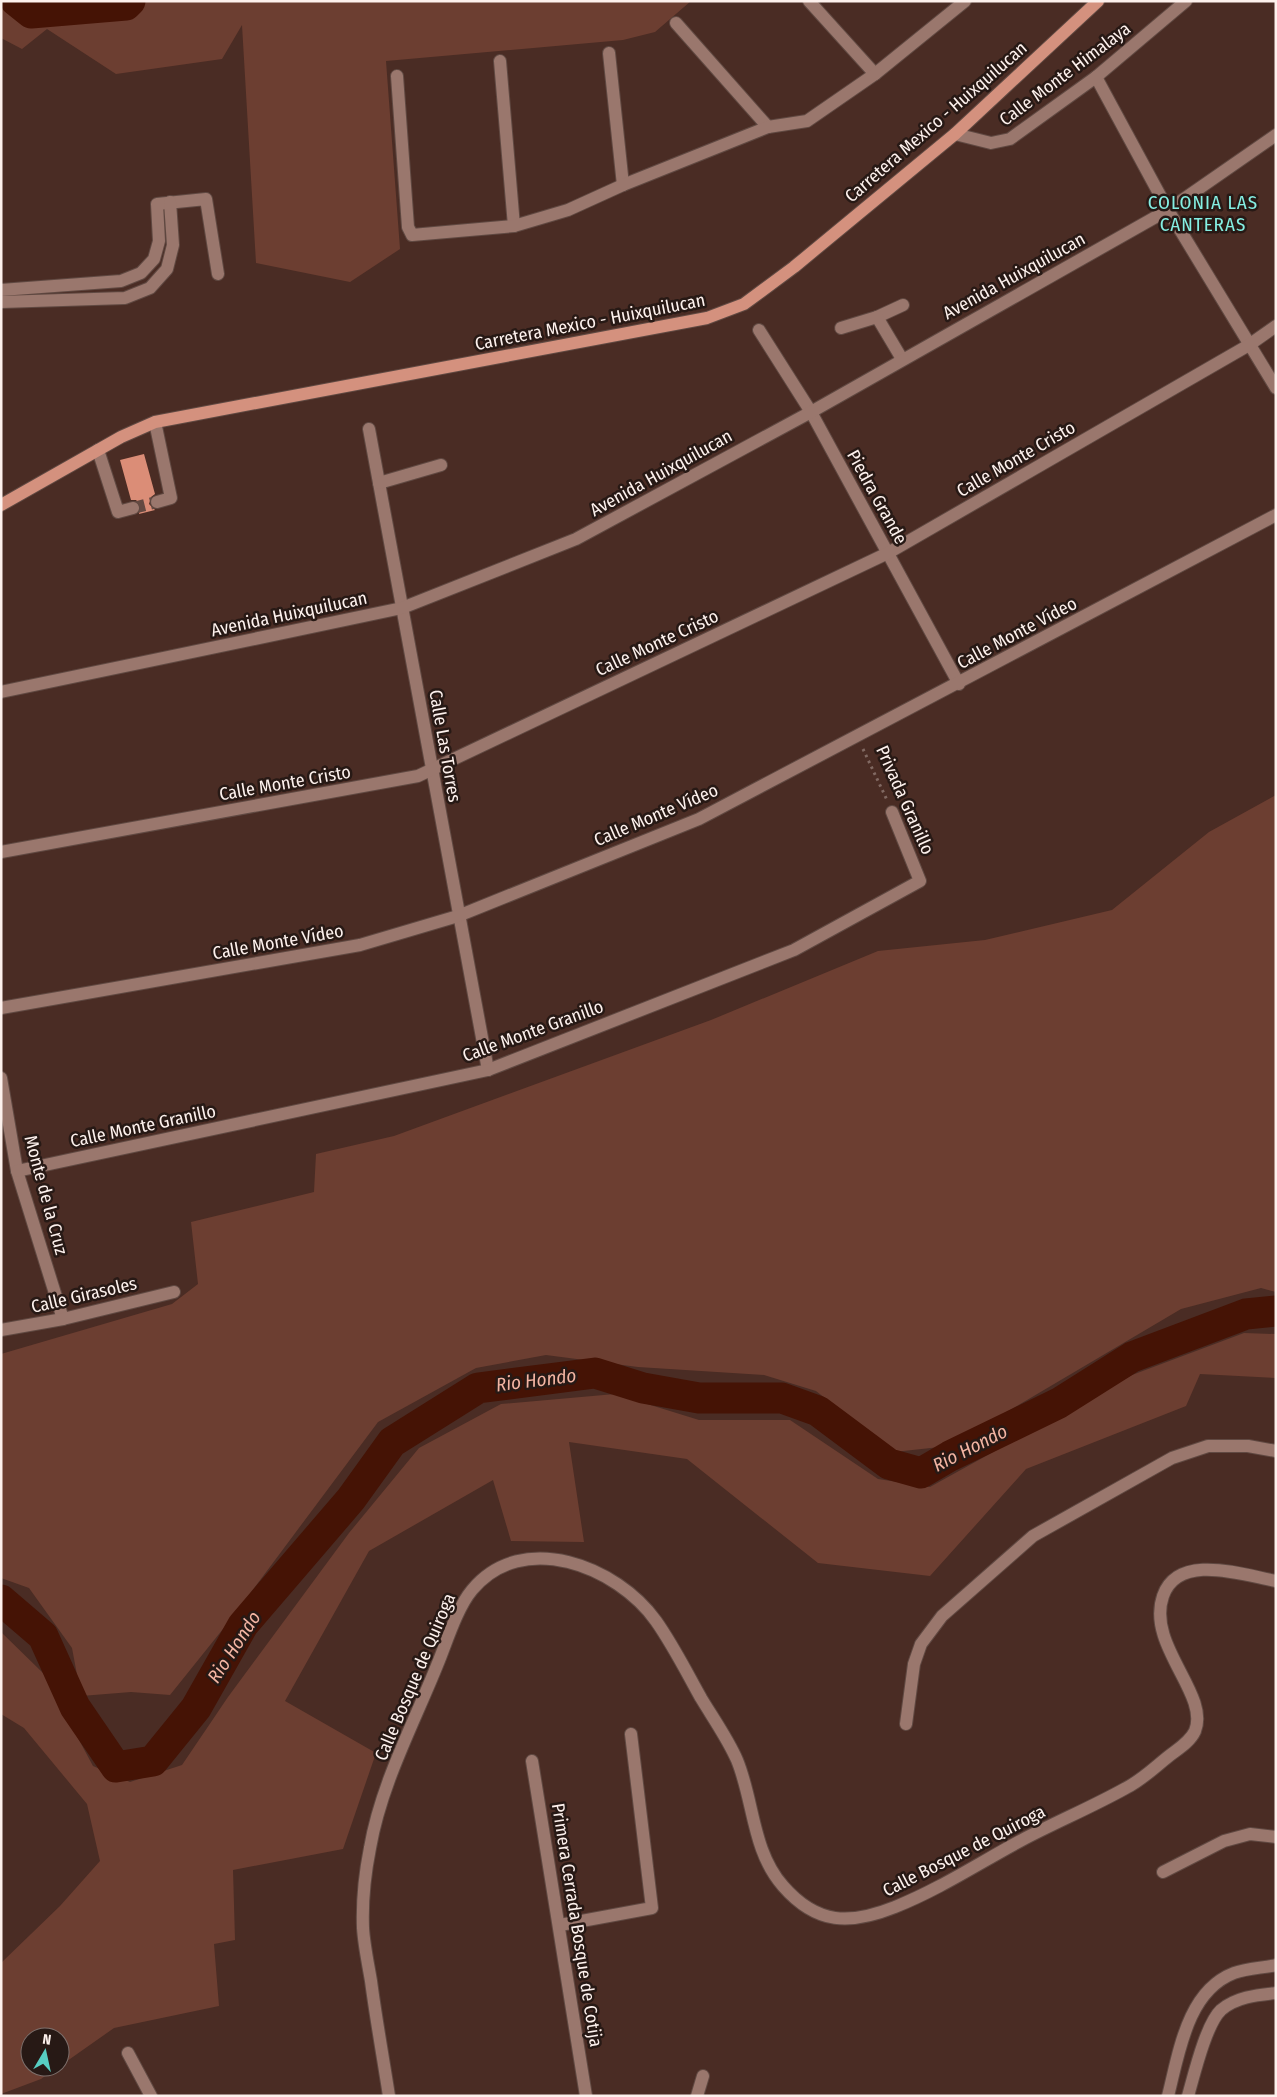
<svg xmlns="http://www.w3.org/2000/svg" width="1277" height="2097" font-family="'Fira Sans Condensed',sans-serif">
  <style>
    .green { fill: #6c3e31 }
    .lines { fill: none; stroke-linecap: round; stroke-linejoin: round }
    .river { stroke: #451305; stroke-width: 31 }
    .building { fill: #db8d77 }
    .minor-tunnel { stroke: #654a42; stroke-width: 12; stroke-dasharray: 12 6; stroke-linecap: butt }
    .minor-casing { stroke: #604942; stroke-width: 14 }
    .major-casing { stroke: #604942; stroke-width: 14 }
    .path { stroke: #816962; stroke-width: 3; stroke-dasharray: 2.5 4; stroke-linecap: butt }
    .minor { stroke: #9a776d; stroke-width: 12 }
    .major { stroke: #d4917e; stroke-width: 12 }
    .labels { text-anchor: middle; dominant-baseline: central; stroke-width: 5; stroke-linejoin: round; paint-order: stroke }
    .street-label { font-size: 18px; fill: #fdf1ed; stroke: #271915 }
    .neighbourhood-label { font-size: 19px; letter-spacing: 1px; fill: #85efe3; stroke: #271915 }
    .water-label { font-size: 19px; font-style: italic; fill: #f4b5a3; stroke: #271915 }
  </style>
  <rect width="100%" height="100%" fill="#4a2c24"/>
  <!-- green -->
  <g class="green">
    <polygon points="1,1 691,1 655,32 623,40 386,61 400,249 350,282 256,263 242,25 222,59 116,74 47,29 22,49 1,38"/>
    <polygon points="1276,795 1276,1292 1261,1288 1181,1309 949,1446 894,1452 816,1391 764,1375 638,1367 546,1355 476,1368 378,1422 231,1619 170,1695 131,1692 81,1696 72,1648 29,1588 1,1578 1,1354 172,1304 198,1284 191,1222 314,1192 316,1154 394,1136 711,1020 878,951 985,940 1112,910 1209,832"/>
    <polygon points="1244,1333 1276,1334 1276,1378 1200,1374 1186,1406 1026,1469 930,1576 818,1563 687,1459 569,1442 584,1542 511,1541 493,1480 369,1551 285,1701 376,1753 343,1849 233,1870 235,1940 214,1944 219,2006 114,2028 60,2066 60,2037 30,2037 30,2067 58,2067 41,2079 1,2094 1,1963 60,1906 100,1861 87,1804 24,1728 1,1714 1,1632 43,1673 93,1766 130,1782 182,1765 228,1697 349,1533 419,1448 501,1404 615,1394 699,1420 790,1420 878,1479 930,1487 1132,1375"/>
  </g>
  <g class="lines">
    <!-- river -->
    <g class="river">
      <polyline points="16,1 31,13 126,5 130,1"/>
      <polyline points="1,1600 43,1636 75,1707 116,1767 153,1761 196,1708 243,1625 351,1499 392,1442 478,1388 595,1373 643,1388 699,1398 782,1398 818,1411 889,1464 921,1473 950,1456 1059,1403 1132,1357 1246,1314 1276,1311"/>
    </g>
  </g>
  <!-- building -->
  <polygon class="building" points="144,454 155,494 151,497 149,504 155,510 139,514 141,505 136,500 131,500 120,460"/>
  <g class="lines">
    <!-- minor-tunnel -->
    <polyline class="minor-tunnel" points="133,508 157,502"/>
    <defs>
      <g id="minor">
        <polyline points="809,1 875,74"/>
        <polyline points="676,23 768,127"/>
        <polyline points="609,53 623,185"/>
        <polyline points="500,61 514,226"/>
        <polyline points="397,76 408,227 412,235 514,226 568,210 623,185 768,127 807,121 875,74 965,1"/>
        <polyline points="1096,77 1168,210 1276,388"/>
        <polyline points="955,134 991,143 1010,139 1096,77 1186,1"/>
        <polyline points="1,290 121,281 141,273 154,259 159,241 157,204 206,199 218,274"/>
        <polyline points="1,302 125,298 150,288 167,269 173,245 170,202"/>
        <polyline points="877,317 903,305"/>
        <polyline points="841,328 877,317 902,359"/>
        <polyline points="759,330 811,412 959,684"/>
        <polyline points="155,422 171,498 157,502"/>
        <polyline points="369,429 488,1070"/>
        <polyline points="98,450 118,512 133,508"/>
        <polyline points="379,483 441,465"/>
        <polyline points="1,692 402,608 576,539 811,412 1168,210 1276,135"/>
        <polyline points="1,852 418,776 888,553 1249,345 1276,326"/>
        <polyline points="1,1008 360,945 458,916 699,819 1276,515"/>
        <polyline points="1,1078 17,1171 63,1319"/>
        <polyline points="17,1171 488,1070 794,950 920,881 892,812"/>
        <polyline points="1,1330 63,1319 174,1292"/>
        <polyline points="906,1724 914,1664 921,1644 942,1616 1033,1536 1172,1458 1208,1446 1248,1446 1276,1451"/>
        <polyline points="532,1761 586,2096"/>
        <polyline points="1163,1872 1224,1841 1250,1834 1276,1837"/>
        <polyline points="560,1925 652,1908 631,1734"/>
        <polyline points="128,2053 151,2096"/>
        <path d="M 389,2096 C 383,2057 376,2019 371,1981 C 368,1963 364,1945 363,1928 C 362,1901 365,1873 370,1848 C 381,1784 414,1723 438,1663 C 447,1641 457,1608 472,1590 C 522,1529 617,1566 656,1621 C 673,1645 687,1673 701,1698 C 713,1718 728,1739 737,1760 C 754,1801 752,1851 783,1886 C 817,1925 850,1925 895,1907 C 940,1889 979,1863 1022,1840 C 1056,1822 1092,1807 1126,1788 C 1142,1780 1155,1767 1169,1756 C 1178,1749 1190,1742 1195,1731 C 1210,1694 1146,1645 1163,1596 C 1178,1552 1243,1575 1276,1581"/>
        <polyline points="697,2096 703,2076"/>
        <path d="M 1168,2096 C 1179,2053 1187,1991 1234,1973 C 1247,1968 1263,1968 1276,1965"/>
        <path d="M 1188,2096 C 1194,2075 1206,2024 1221,2010 C 1236,1997 1257,1995 1276,1993"/>
      </g>
      <polyline id="major" points="1,505 121,437 155,422 707,318 744,304 794,267 955,134 1098,1"/>
    </defs>
    <!-- minor casing -->
    <use href="#minor" class="minor-casing"/>
    <!-- major casing -->
    <use href="#major" class="major-casing"/>
    <!-- path -->
    <polyline class="path" points="863,749 887,800"/>
    <!-- minor -->
    <use href="#minor" class="minor"/>
    <!-- major -->
    <use href="#major" class="major"/>
  </g>
  <g class="labels">
    <!-- street labels -->
    <g class="street-label">
      <text transform="translate(1065 74) rotate(-37)">Calle Monte Himalaya</text>
      <text transform="translate(936 122) rotate(-41)">Carretera Mexico - Huixquilucan</text>
      <text transform="translate(1014 276) rotate(-29)">Avenida Huixquilucan</text>
      <text transform="translate(590 322) rotate(-11)">Carretera Mexico - Huixquilucan</text>
      <text transform="translate(1016 459) rotate(-30)">Calle Monte Cristo</text>
      <text transform="translate(661 473) rotate(-29)">Avenida Huixquilucan</text>
      <text transform="translate(877 497) rotate(61)">Piedra Grande</text>
      <text transform="translate(289 614) rotate(-12)">Avenida Huixquilucan</text>
      <text transform="translate(1017 633) rotate(-28)">Calle Monte Vídeo</text>
      <text transform="translate(657 643) rotate(-25)">Calle Monte Cristo</text>
      <text transform="translate(445 746) rotate(80)">Calle Las Torres</text>
      <text transform="translate(285 783) rotate(-10)">Calle Monte Cristo</text>
      <text transform="translate(905 800) rotate(66)">Privada Granillo</text>
      <text transform="translate(656 815) rotate(-23)">Calle Monte Vídeo</text>
      <text transform="translate(278 942) rotate(-10)">Calle Monte Vídeo</text>
      <text transform="translate(533 1031) rotate(-20)">Calle Monte Granillo</text>
      <text transform="translate(143 1126) rotate(-12)">Calle Monte Granillo</text>
      <text transform="translate(46 1195) rotate(75)">Monte de la Cruz</text>
      <text transform="translate(84 1295) rotate(-13)">Calle Girasoles</text>
      <text transform="translate(415 1677) rotate(-67)">Calle Bosque de Quiroga</text>
      <text transform="translate(964 1851) rotate(-27)">Calle Bosque de Quiroga</text>
      <text transform="translate(577 1925) rotate(81)">Primera Cerrada Bosque de Cotija</text>
    </g>
    <!-- neighbourhood labels -->
    <g class="neighbourhood-label">
      <text x="1203" y="202">COLONIA LAS<tspan x="1203" dy="22">CANTERAS</tspan></text>
    </g>
    <!-- water labels -->
    <g class="water-label">
      <text transform="translate(536 1380) rotate(-7)">Rio Hondo</text>
      <text transform="translate(970 1448) rotate(-27)">Rio Hondo</text>
      <text transform="translate(234 1647) rotate(-57)">Rio Hondo</text>
    </g>
  </g>
  <!-- border -->
  <rect width="1277" height="2097" fill="none" stroke="#fdf1ed" stroke-width="5"/>
  <!-- north arrow -->
  <g transform="translate(45 2052) rotate(9)"><circle r="24" fill="#271915" stroke="#7d6f6b"/>
  <path d="M0-4L9 19L0 12L-9 19Z" fill="#57cec2"/>
  <text y="-8" font-size="14" font-weight="bold" text-anchor="middle" fill="#fdf1ed">N</text>
  </g>
</svg>
